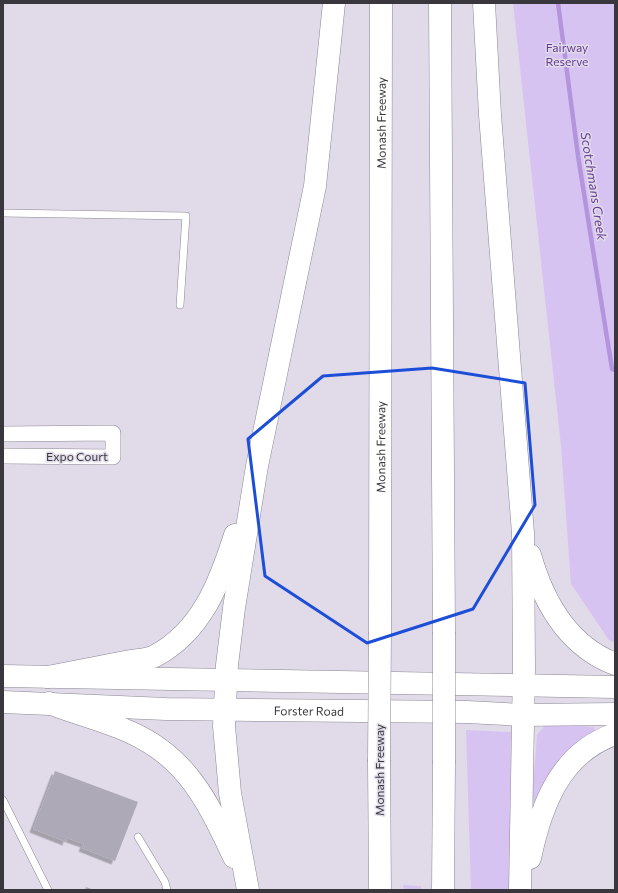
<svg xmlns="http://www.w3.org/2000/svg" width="618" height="893" font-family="Commissioner,sans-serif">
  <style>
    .green { fill: #d6c3f2 }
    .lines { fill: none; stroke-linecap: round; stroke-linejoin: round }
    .stream { stroke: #b495dd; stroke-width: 4.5 }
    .building { fill: #aea9b6; filter: url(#shadow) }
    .lane-casing { stroke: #8b8693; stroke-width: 8 }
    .street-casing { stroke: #8b8693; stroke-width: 16 }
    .primary-casing { stroke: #8b8693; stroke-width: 23 }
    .highway-casing { stroke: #8b8693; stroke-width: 23 }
    .lane { stroke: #fff; stroke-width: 7 }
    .street { stroke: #fff; stroke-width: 15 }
    .primary { stroke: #fff; stroke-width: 22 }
    .highway { stroke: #fff; stroke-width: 22 }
    .highway-bridge-casing { stroke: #8b8693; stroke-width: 23; stroke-linecap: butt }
    .highway-bridge { stroke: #fff; stroke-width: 22 }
    .marked { fill: none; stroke: #1d4ed8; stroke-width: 3; stroke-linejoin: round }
    .labels { text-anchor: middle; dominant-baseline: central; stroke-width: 3; stroke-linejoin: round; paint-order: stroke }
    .park-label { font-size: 12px; fill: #653b91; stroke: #e1dbe9 }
    .street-label { font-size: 12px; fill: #39373d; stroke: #e1dbe9 }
    .water-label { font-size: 13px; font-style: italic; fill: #683e94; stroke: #e1dbe9 }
  </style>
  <defs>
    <filter id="shadow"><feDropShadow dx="-3.5" dy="3.5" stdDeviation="0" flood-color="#0004"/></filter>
  </defs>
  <rect width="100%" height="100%" fill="#e1dbe9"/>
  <!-- green -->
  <g class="green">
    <polygon points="513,3 615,3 615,643 609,640 571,584 561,446"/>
    <polygon points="547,723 594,727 595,732 538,803 532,802 537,735"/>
    <polygon points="466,730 511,732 509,890 471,890"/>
    <polygon points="403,885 421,886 421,890 404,890"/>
  </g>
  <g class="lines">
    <!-- stream -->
    <polyline class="stream" points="558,3 578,156 612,369 615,370"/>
  </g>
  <!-- building -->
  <g class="building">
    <polygon points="55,771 138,802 115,861 82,848 84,844 67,838 66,842 33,829"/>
    <polygon points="86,887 94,890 85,890"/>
  </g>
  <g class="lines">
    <defs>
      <g id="lane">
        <polyline points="3,213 186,216 180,305"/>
        <polyline points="3,800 48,890"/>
        <polyline points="138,837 165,882 167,890"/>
      </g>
      <polyline id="street" points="3,434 113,433 113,457 3,456"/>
      <g id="primary">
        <polyline points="3,676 615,687"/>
        <path id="s1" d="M 3,702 L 166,709 L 467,712 L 523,715 L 615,714"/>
      </g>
      <g id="highway">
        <polyline points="440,3 444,632"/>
        <polyline points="484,3 490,115 523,533 524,667 520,890"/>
        <path d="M 530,555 C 543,601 568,646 615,664"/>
        <path id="s2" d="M 380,632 L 381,3"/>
        <path d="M 48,677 C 74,672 100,667 125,662 C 134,660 147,660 155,656 C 202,631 220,582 235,535"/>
        <path d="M 49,703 C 77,714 106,721 132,733 C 189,759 209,805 234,857"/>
        <polyline points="379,762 380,890"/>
        <path d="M 530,858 C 541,806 560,753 615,734"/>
        <polyline points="248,890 230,793 224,726 227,665 234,608 257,466 315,186 334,3"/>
        <polyline points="443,890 444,763"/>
      </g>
    </defs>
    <!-- lane casing -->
    <use href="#lane" class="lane-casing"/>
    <!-- street casing -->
    <use href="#street" class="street-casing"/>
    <!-- primary casing -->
    <use href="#primary" class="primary-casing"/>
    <!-- highway casing -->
    <use href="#highway" class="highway-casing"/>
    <!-- lane -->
    <use href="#lane" class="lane"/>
    <!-- street -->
    <use href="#street" class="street"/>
    <!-- primary -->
    <use href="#primary" class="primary"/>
    <!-- highway -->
    <use href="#highway" class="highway"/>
    <defs>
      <g id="highway-bridge">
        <polyline points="379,762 380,632"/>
        <polyline points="444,763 444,632"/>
      </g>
    </defs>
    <!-- highway-bridge casing -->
    <use href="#highway-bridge" class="highway-bridge-casing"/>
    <!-- highway-bridge -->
    <use href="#highway-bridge" class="highway-bridge"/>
  </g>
  <!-- marked area -->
  <path class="marked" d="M 432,368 L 525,383 L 535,505 L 473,609 L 367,643 L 265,576 L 248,439 L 323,376 Z"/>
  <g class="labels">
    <!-- park labels -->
    <g class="park-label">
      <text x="567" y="47">Fairway<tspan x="567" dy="14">Reserve</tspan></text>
    </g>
    <!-- street labels -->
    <g class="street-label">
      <text stroke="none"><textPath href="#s2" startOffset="509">Monash Freeway</textPath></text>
      <text stroke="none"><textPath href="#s2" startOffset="185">Monash Freeway</textPath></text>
      <text x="77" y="456">Expo Court</text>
      <text stroke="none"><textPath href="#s1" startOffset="306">Forster Road</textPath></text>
      <text transform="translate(379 770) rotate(-90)">Monash Freeway</text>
    </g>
    <!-- water labels -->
    <g class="water-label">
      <text transform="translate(594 186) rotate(81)">Scotchmans Creek</text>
    </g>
  </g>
  <!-- border -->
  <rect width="618" height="893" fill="none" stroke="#39373d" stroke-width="8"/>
</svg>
